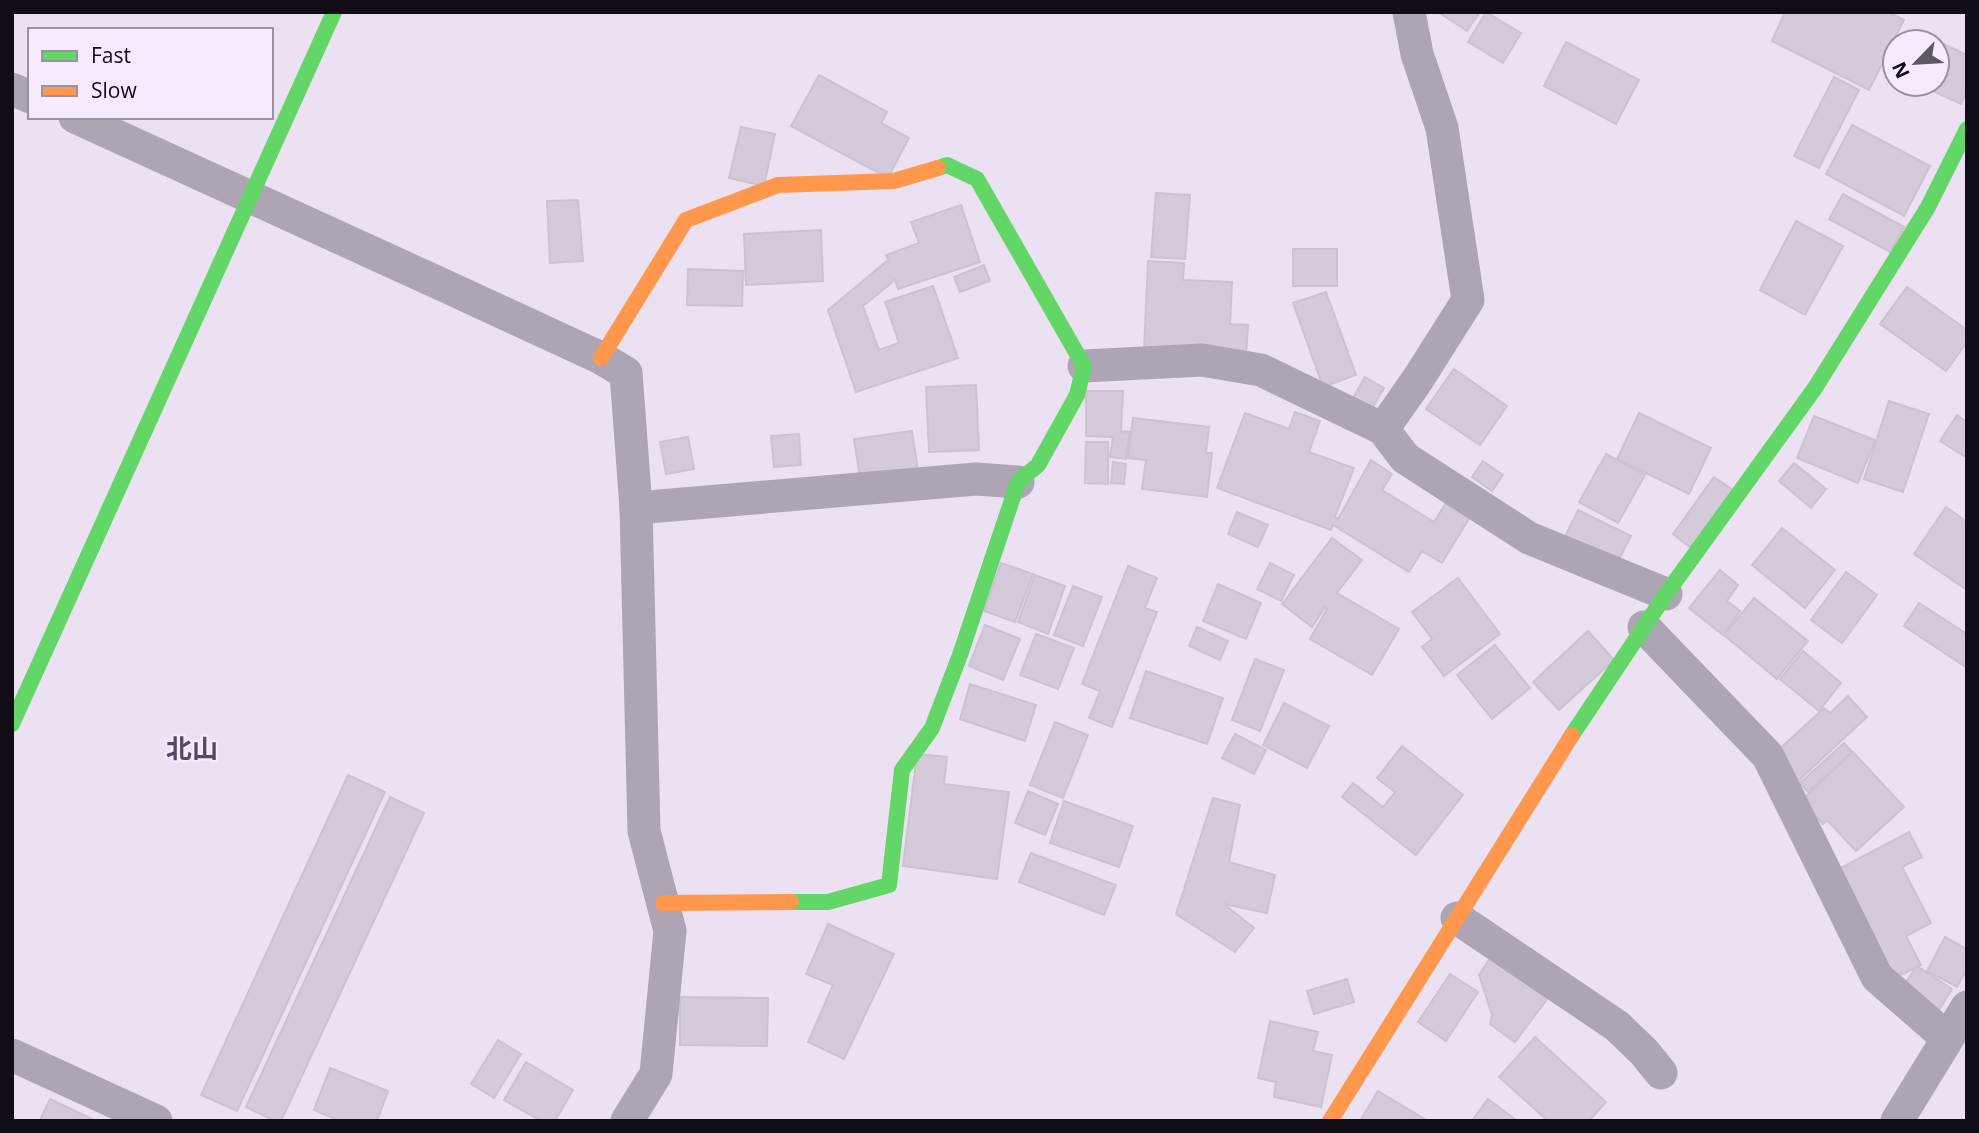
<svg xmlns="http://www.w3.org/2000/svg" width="1979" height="1133" font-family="'Open Sans','Noto Sans JP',sans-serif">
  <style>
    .building { fill: #d4cada; stroke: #cbc3d1; stroke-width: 2 }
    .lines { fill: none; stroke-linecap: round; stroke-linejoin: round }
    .street { stroke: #ada5b3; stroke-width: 33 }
    .fast { stroke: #63d668; stroke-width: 16 }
    .slow { stroke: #ff974d; stroke-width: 16 }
    .labels { text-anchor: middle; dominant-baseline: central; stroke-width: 5; stroke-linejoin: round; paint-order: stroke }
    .quarter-label { font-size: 26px; font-weight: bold; fill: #574762; stroke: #f5eafe }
  </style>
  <rect width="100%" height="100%" fill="#ebe1f2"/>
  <!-- building -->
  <g class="building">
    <polygon points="1438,12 1480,12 1467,31"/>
    <polygon points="1486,12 1521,33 1503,63 1468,42"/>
    <polygon points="1785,12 1888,12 1904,20 1869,90 1772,41"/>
    <polygon points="1926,36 1967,55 1967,91 1961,104 1918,84 1937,84 1937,42 1923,42"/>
    <polygon points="1566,42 1639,80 1616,124 1544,86"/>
    <polygon points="819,75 887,112 881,123 909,138 888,178 791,126"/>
    <polygon points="1834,77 1859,90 1819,168 1794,156"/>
    <polygon points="1852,125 1930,166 1904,216 1826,174"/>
    <polygon points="741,127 775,134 764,186 729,178"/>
    <polygon points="1156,193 1190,195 1185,259 1151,257"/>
    <polygon points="1843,194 1904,227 1890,252 1829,219"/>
    <polygon points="578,200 583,261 550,263 547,201"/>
    <polygon points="961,205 980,262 898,289 895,280 863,306 879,350 899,343 885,302 933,286 958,358 856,392 828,310 888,260 886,255 919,243 911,222"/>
    <polygon points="1796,221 1843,246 1805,315 1760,290"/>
    <polygon points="821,230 823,281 746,285 744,234"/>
    <rect x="1293" y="249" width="44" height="37"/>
    <polygon points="1148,261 1184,263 1183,280 1232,282 1230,324 1248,325 1246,356 1144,351"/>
    <polygon points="984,265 990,281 960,292 954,277"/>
    <polygon points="688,269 743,271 742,306 687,305"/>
    <polygon points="1907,287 1967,330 1967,342 1946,371 1880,324"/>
    <polygon points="1326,292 1356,375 1323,387 1293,303"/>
    <polygon points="1454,369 1507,406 1480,445 1426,409"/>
    <polygon points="1365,377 1384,388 1369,414 1350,403"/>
    <polygon points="976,385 979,450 929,452 926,387"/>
    <polygon points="1086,391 1123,391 1121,431 1130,432 1126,459 1110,457 1113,437 1086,436"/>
    <polygon points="1889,401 1929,414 1903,492 1864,479"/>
    <polygon points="1295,412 1320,421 1309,452 1354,468 1335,517 1338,519 1371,460 1392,474 1382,490 1434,522 1446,503 1470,517 1442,563 1422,551 1409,572 1333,525 1331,530 1217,488 1245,413 1289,429"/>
    <polygon points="1639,413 1711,448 1689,494 1617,459"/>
    <polygon points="1957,415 1967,422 1967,458 1940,441"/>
    <polygon points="1814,416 1875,440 1858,483 1797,458"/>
    <polygon points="1133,418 1209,427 1206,453 1212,453 1207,497 1142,489 1146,460 1128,458"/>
    <polygon points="912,431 918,471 860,478 854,439"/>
    <polygon points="799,434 801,465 774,467 771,436"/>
    <polygon points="688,437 694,469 666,474 660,442"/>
    <polygon points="1086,442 1108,442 1108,484 1085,483"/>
    <polygon points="1606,454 1645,475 1618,523 1579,502"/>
    <polygon points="1483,461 1503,475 1492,491 1472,477"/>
    <polygon points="1113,462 1126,464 1124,484 1111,483"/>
    <polygon points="1794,463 1826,489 1811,508 1779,481"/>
    <polygon points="1714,477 1733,490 1691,548 1673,534"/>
    <polygon points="1946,507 1967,522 1967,590 1914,554"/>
    <polygon points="1578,510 1631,536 1614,569 1562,543"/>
    <polygon points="1237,512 1268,525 1258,547 1228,534"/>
    <polygon points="1782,528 1835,570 1805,608 1752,565"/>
    <polygon points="1332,538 1362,560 1337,593 1399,629 1372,675 1310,639 1327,609 1325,607 1312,627 1282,604"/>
    <polygon points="1001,563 1033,574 1015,622 984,611"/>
    <polygon points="1270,563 1294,575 1281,601 1257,589"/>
    <polygon points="1128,566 1157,578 1145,608 1157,612 1112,727 1089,718 1100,691 1082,684"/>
    <polygon points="1720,570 1738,585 1727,601 1740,611 1723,635 1689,608"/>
    <polygon points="1846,572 1877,595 1842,643 1811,620"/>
    <polygon points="1035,575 1065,586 1048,634 1018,622"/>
    <polygon points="1458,578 1500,634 1444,676 1422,647 1432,639 1412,612"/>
    <polygon points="1218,584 1261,603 1246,639 1203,621"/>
    <polygon points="1073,586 1102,597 1083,646 1054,635"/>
    <polygon points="1754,598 1808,641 1777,679 1724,635"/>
    <polygon points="1919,603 1967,634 1967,668 1904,626"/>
    <polygon points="985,625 1020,639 1003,680 969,666"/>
    <polygon points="1197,627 1228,641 1220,660 1189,646"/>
    <polygon points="1588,631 1614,660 1559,710 1533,682"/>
    <polygon points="1036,634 1074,648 1058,689 1020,675"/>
    <polygon points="1495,645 1530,688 1492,719 1457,675"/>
    <polygon points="1803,651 1841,683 1819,711 1780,679"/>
    <polygon points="1255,659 1284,670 1260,731 1232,720"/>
    <polygon points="1146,671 1223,698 1207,744 1130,718"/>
    <polygon points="970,684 1036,705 1025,741 960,719"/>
    <polygon points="1848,696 1867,717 1797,782 1773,755 1824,708 1830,713"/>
    <polygon points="1284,703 1329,726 1307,768 1263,745"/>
    <polygon points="1055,722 1088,735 1063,798 1030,785"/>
    <polygon points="1235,734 1266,750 1254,774 1222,758"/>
    <polygon points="1844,743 1852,752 1808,792 1800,783"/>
    <polygon points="1402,746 1463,795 1416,855 1342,797 1353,783 1383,807 1395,792 1377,778"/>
    <polygon points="1853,752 1904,807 1856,851 1827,820 1823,824 1802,800"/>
    <polygon points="917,754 947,757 944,784 1009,792 997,879 903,866"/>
    <polygon points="348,775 385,792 237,1111 201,1095"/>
    <polygon points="1028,791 1058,804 1045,835 1015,823"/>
    <polygon points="390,797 424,813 281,1121 275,1121 246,1107"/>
    <polygon points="1213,798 1240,805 1229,862 1275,875 1267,913 1224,904 1254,928 1235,952 1176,914"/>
    <polygon points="1064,801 1133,826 1119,867 1050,843"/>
    <polygon points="1909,832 1922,857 1902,867 1931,923 1906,936 1921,965 1917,966 1952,989 1939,1010 1903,987 1915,968 1885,983 1839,869"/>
    <polygon points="1031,853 1116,885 1104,915 1019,882"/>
    <polygon points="828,924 894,954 844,1059 808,1042 833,985 806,974"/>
    <polygon points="1945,937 1967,949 1967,969 1957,987 1927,971"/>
    <polygon points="1491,957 1551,994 1515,1042 1490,1024 1492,1015 1479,975"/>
    <polygon points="1450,974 1478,992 1446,1041 1418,1022"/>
    <polygon points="1347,979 1354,1002 1314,1014 1307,991"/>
    <polygon points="680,997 768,998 767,1046 680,1045"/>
    <polygon points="1270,1021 1318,1032 1313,1051 1332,1055 1321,1107 1274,1097 1276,1082 1258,1078"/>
    <polygon points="1535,1037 1606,1102 1589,1121 1548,1121 1499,1077"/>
    <polygon points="498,1040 521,1054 494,1098 471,1084"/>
    <polygon points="526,1062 573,1090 555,1121 541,1121 504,1100"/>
    <polygon points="330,1068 388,1091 377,1121 340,1121 314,1110"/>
    <polygon points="1378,1091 1428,1121 1360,1121"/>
    <polygon points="50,1099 92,1119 92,1121 46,1121 41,1118"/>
    <polygon points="1488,1099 1515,1119 1513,1121 1473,1119"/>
  </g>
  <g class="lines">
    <!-- street -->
    <g class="street">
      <polyline points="1409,12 1417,54 1442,128 1468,300 1418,379 1383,429 1405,458 1529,538 1666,594"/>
      <polyline points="12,89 30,97"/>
      <polyline points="75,117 443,285 601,358 626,373 636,508 644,831 670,931 656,1074 627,1121"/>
      <polyline points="1084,366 1202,360 1261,370 1383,429"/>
      <polyline points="636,508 976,479 1018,482"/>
      <polyline points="1644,627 1768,756 1877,977 1947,1038"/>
      <polyline points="1457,918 1617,1026 1644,1052 1661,1073"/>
      <polyline points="12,1055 156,1121"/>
      <polyline points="1897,1121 1967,1007"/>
    </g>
    <!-- fast -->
    <g class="fast">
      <polyline points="12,724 334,12"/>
      <polyline points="1572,735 1666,594 1815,388 1928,207 1967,129"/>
      <polyline points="791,902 828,902 889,885 902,770 932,728 960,655 1018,482 1038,465 1077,395 1084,366 977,179 947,165 938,168"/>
    </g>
    <!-- slow -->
    <g class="slow">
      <polyline points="601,358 686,220 778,185 894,181 938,168"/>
      <polyline points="663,903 791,902"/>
      <polyline points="1330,1121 1572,735"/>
    </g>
  </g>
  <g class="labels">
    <!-- quarter labels -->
    <g class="quarter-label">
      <text x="192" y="748">北山</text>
    </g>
  </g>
  <!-- border -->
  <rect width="1979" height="1133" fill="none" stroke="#120c16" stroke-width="28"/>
  <!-- legend -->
  <rect x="28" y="28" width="245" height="91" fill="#f5eafe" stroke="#9a91a1" stroke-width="2"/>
  <rect x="42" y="51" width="35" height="10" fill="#63d668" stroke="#9a91a1" stroke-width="2"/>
  <text x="91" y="63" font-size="21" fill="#120c16">Fast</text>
  <rect x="42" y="86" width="35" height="10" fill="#ff974d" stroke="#9a91a1" stroke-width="2"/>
  <text x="91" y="98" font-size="21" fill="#120c16">Slow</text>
  <!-- north arrow -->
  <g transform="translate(1916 63) rotate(245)"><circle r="33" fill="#f5eafe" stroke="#9a91a1" stroke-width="2"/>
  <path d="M0-5L12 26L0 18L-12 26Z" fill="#5e5763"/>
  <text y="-10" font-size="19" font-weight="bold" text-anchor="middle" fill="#120c16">N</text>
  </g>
</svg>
